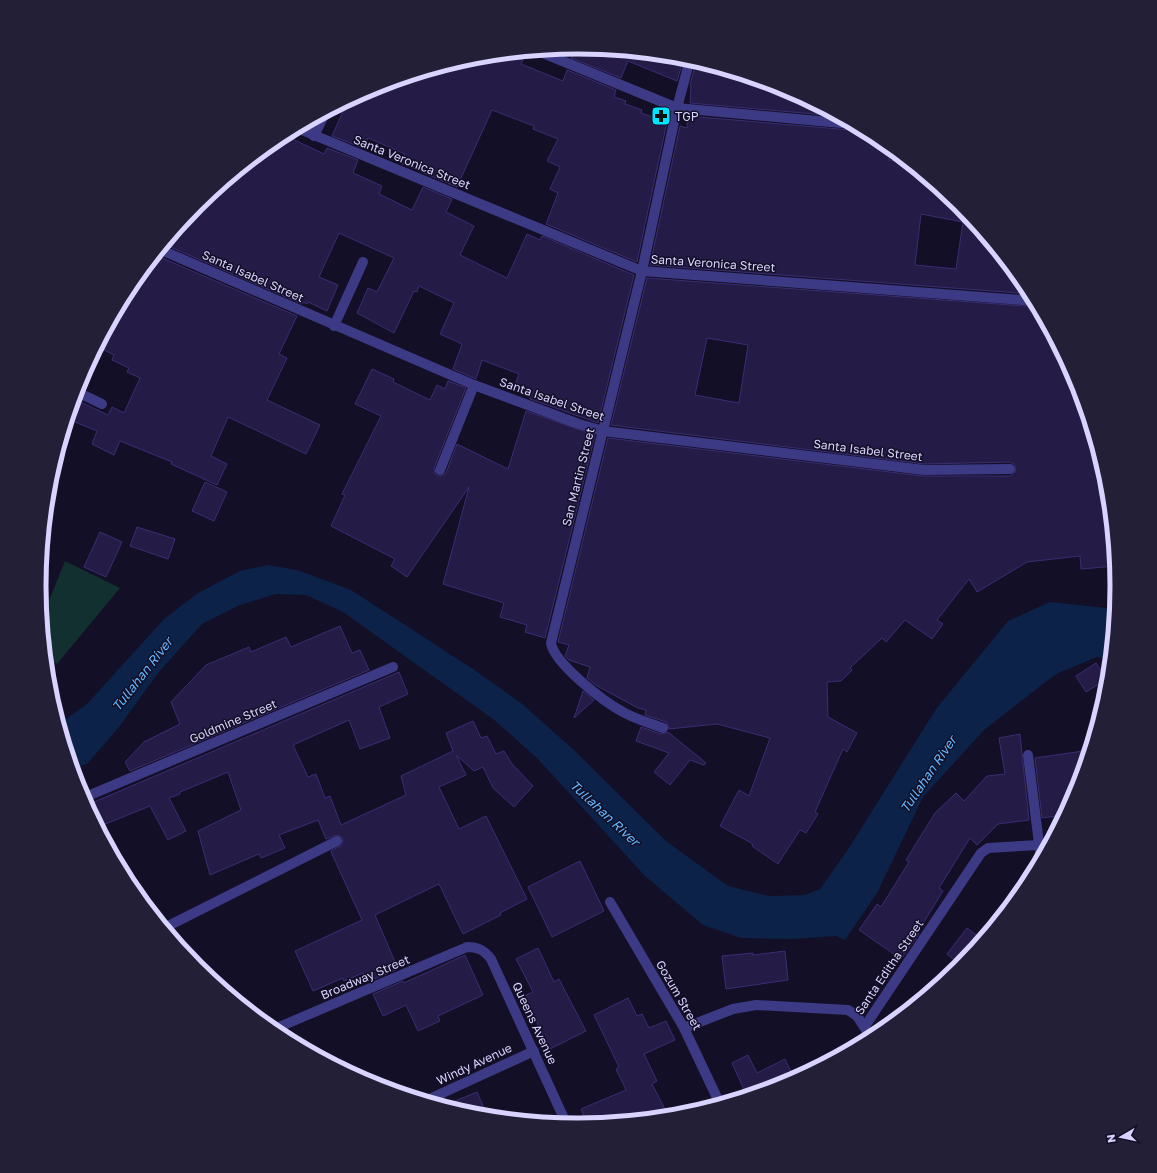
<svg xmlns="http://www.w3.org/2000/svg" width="1157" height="1173" font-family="'Golos Text',sans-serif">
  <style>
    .green { fill: #12302f }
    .water { fill: #0c2248 }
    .building { fill: #241b47; stroke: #3b2d73; fill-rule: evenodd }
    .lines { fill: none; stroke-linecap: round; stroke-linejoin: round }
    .lane { stroke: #3d3a85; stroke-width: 10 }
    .street { stroke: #3d3a85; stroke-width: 10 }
    .labels { text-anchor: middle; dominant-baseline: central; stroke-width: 3; stroke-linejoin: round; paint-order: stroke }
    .poi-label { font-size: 12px; fill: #d9d4ff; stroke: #130f26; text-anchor: start }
    .street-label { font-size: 12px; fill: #d9d4ff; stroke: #130f26 }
    .water-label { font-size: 13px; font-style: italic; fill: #62b6ff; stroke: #130f26 }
    .rim { fill: none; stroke: #d9d4ff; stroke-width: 5 }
  </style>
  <rect width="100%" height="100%" fill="#130f26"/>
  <!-- green -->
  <polygon class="green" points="65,561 120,588 57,664 46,658 42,618"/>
  <!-- water -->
  <polygon class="water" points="268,565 297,570 351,590 473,669 521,703 574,750 666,841 728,886 769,896 805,895 820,889 847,851 936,709 1008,621 1050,602 1116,609 1111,658 1097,657 1056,674 984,730 923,797 877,893 845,940 836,936 792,939 741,938 703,925 645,876 537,758 493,719 343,612 306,595 276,594 240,605 202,624 158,673 119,727 88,763 73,770 59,724 87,704 164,619 198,593 240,571"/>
  <!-- building -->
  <g class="building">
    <polygon points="575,47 579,47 684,57 677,81 628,61 621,78 571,58"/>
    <polygon points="508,54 523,60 521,64 563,81 567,70 616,90 614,97 626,101 625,104 642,110 641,113 667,122 637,262 546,224 558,193 550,189 560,167 547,161 558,139 533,129 534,126 492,110 457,187 401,163 405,154 368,138 363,148 332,136 347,102 372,88 473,57"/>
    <polygon points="696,61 762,83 762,81 785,88 837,116 690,103 691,86 690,86"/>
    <path d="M 688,116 L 851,130 L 858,127 L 878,138 L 890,147 L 889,160 L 909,163 L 960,205 L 1027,287 L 1031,294 L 650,265 L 680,126 L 687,128 ZM 921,214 L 963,222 L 956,269 L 915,265 Z"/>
    <polygon points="284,135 324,154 327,148 358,160 353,173 382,186 379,194 412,210 423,187 452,199 446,212 474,226 460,255 507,278 527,234 540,240 542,236 634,275 598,423 530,399 530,397 513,390 519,374 482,360 476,379 453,369 462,344 440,334 454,303 419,286 417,292 414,291 394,333 357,313 368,288 377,292 394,258 339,233 319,277 338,285 327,311 308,302 307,304 303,302 302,304 168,246 174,233 197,205"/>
    <polygon points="154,257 161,260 162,258 297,316 279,354 287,358 267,400 320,425 306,454 228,417 211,456 227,464 217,485 171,464 172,462 120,441 114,455 92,444 97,431 68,419 74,399 108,415 112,407 124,413 140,378 127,372 129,368 112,360 114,355 98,347 130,287"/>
    <path d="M 647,278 L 1038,307 L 1077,380 L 1108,481 L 1116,566 L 1081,569 L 1080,556 L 1027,562 L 977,592 L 969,579 L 937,620 L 943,624 L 932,639 L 905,620 L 886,642 L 882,638 L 850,668 L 852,670 L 841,681 L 827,682 L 828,717 L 857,733 L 847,752 L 843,749 L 815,812 L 818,814 L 806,833 L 800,830 L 778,864 L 752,846 L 753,844 L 720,826 L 739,790 L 749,796 L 770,738 L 717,724 L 669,729 L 666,722 L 645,715 L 646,710 L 638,708 L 597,686 L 587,678 L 590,667 L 569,660 L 565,656 L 569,645 L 558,642 L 608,438 L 923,476 L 1010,476 L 1015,472 L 1016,469 L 1014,464 L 1010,462 L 924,464 L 611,425 ZM 707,338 L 748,345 L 739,403 L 695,395 Z"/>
    <polygon points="372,369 394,379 393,382 430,400 437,385 445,389 448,381 466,388 434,468 435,474 438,476 441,476 446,473 457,444 508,469 526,411 595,435 545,638 525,632 527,625 500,617 504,603 443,584 469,487 407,577 391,566 395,559 331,526 345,495 342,494 381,416 355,404"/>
    <polygon points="205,482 227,492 214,521 192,511"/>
    <polygon points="137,527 175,539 168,559 130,546"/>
    <polygon points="100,532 122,542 106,577 84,567"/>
    <polygon points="340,626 352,653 360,650 369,670 130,771 125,762 144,742 180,724 171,702 206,665 249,647 251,652 286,637 291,647"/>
    <polygon points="1096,663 1107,679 1086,692 1076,676"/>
    <polygon points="399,672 408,694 379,707 390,738 360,749 349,720 293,745 308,777 316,774 325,798 330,796 341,825 406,795 401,776 453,751 446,733 473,721 481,738 487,736 496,754 504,751 512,764 533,786 514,807 493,788 483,767 474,771 456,755 466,775 439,787 459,829 486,816 527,899 500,913 501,915 463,934 439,884 375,915 398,969 367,982 363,973 344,981 343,978 313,991 295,951 362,920 332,854 331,851 342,845 343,838 337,835 326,839 318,820 279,835 285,848 261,858 259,854 210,875 198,831 241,810 228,772 180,792 180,794 169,798 186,831 168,840 150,806 98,827 87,805"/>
    <polygon points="583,691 594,700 574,718"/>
    <polygon points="641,727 661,734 668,732 706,763 704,765 690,760 670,785 654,772 669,753 636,741"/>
    <polygon points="1020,734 1029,820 998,824 977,845 970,838 939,888 943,891 917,933 919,934 901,959 859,930 877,904 881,907 909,862 906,860 935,813 956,793 964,801 987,776 1005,774 999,738"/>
    <polygon points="1090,750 1077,793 1065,815 1042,818 1035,758"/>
    <polygon points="580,861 604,911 552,937 528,887"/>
    <polygon points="967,928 983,940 962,966 947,954"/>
    <polygon points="538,948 554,982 559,979 586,1031 550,1049 524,996 533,992 516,959"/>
    <polygon points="785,951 788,980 726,989 722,956 753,953 753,955"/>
    <polygon points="465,955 483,995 438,1016 440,1021 418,1031 406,1005 383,1016 373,994 403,981 404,983"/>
    <polygon points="628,998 637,1016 642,1014 649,1028 666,1021 675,1040 644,1054 657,1081 652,1084 669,1117 588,1125 581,1109 626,1090 616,1069 619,1067 594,1015"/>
    <polygon points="748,1055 757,1073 785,1059 795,1080 785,1085 747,1096 732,1063"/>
    <polygon points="477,1092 488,1117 473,1116 443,1106"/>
  </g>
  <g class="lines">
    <!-- lane -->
    <g class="lane">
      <polyline points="314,136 325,113"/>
      <polyline points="334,326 363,262"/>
      <polyline points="440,470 474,385"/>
    </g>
    <!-- street -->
    <g class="street">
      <polyline points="538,51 677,108 852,124"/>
      <polyline points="297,128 642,271 1035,301"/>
      <polyline points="161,250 474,385 579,424 603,431 924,470 1010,469"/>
      <polyline points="77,392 102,404"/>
      <path d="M 663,728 C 650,723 635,719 623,712 C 604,702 554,663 551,643 L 642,271 L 677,108 L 690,59"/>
      <polyline points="1028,755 1041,860"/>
      <polyline points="83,798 393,667"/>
      <polyline points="610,902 684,1028 720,1104"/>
      <polyline points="164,928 337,841"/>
      <polyline points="865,1026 981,853 988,848 1039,845"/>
      <polyline points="684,1028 733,1009 756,1005 848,1010 857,1016 872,1039"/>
      <path d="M 272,1030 L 467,947 C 478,947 484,950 491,959 L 567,1125"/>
      <polyline points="425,1101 534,1051"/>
    </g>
  </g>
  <!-- icons -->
  <defs>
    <symbol id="pharmacy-square" viewBox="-11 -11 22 22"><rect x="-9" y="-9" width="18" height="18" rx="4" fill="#00e5ff" stroke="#130f26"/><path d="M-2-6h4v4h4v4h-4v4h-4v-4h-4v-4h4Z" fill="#111"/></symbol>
  </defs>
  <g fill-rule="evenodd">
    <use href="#pharmacy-square" x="650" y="105" width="22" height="22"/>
  </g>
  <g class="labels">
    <!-- poi labels -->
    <g class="poi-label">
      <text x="675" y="116">TGP</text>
    </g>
    <!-- street labels -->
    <g class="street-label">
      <text transform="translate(412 162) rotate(22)">Santa Veronica Street</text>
      <text transform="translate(713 263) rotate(4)">Santa Veronica Street</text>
      <text transform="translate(253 276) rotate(24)">Santa Isabel Street</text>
      <text transform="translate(552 399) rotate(19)">Santa Isabel Street</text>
      <text transform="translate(868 450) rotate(7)">Santa Isabel Street</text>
      <text transform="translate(578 477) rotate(-76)">San Martin Street</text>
      <text transform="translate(233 721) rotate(-23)">Goldmine Street</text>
      <text transform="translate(889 967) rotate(-56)">Santa Editha Street</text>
      <text transform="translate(365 977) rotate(-23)">Broadway Street</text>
      <text transform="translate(679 995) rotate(60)">Gozum Street</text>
      <text transform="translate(535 1023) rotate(65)">Queens Avenue</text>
      <text transform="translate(474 1064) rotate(-25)">Windy Avenue</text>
    </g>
    <!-- water labels -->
    <g class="water-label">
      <text transform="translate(142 674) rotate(-52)">Tullahan River</text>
      <text transform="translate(928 774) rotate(-56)">Tullahan River</text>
      <text transform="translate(605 813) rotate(43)">Tullahan River</text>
    </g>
  </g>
  <!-- crop -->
  <path d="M0 0H1157V1173H0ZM46 586a532 532 0 1 1 1064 0a532 532 0 1 1-1064 0Z" fill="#231f37" fill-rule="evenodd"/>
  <path class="rim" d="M46 586a532 532 0 1 1 1064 0a532 532 0 1 1-1064 0Z"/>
  <!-- north arrow -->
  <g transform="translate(1121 1137) rotate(261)" stroke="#130f26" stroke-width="3" paint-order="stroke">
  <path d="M0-3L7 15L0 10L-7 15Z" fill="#d9d4ff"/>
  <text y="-6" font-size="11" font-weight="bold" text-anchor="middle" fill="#d9d4ff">N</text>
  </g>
</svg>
